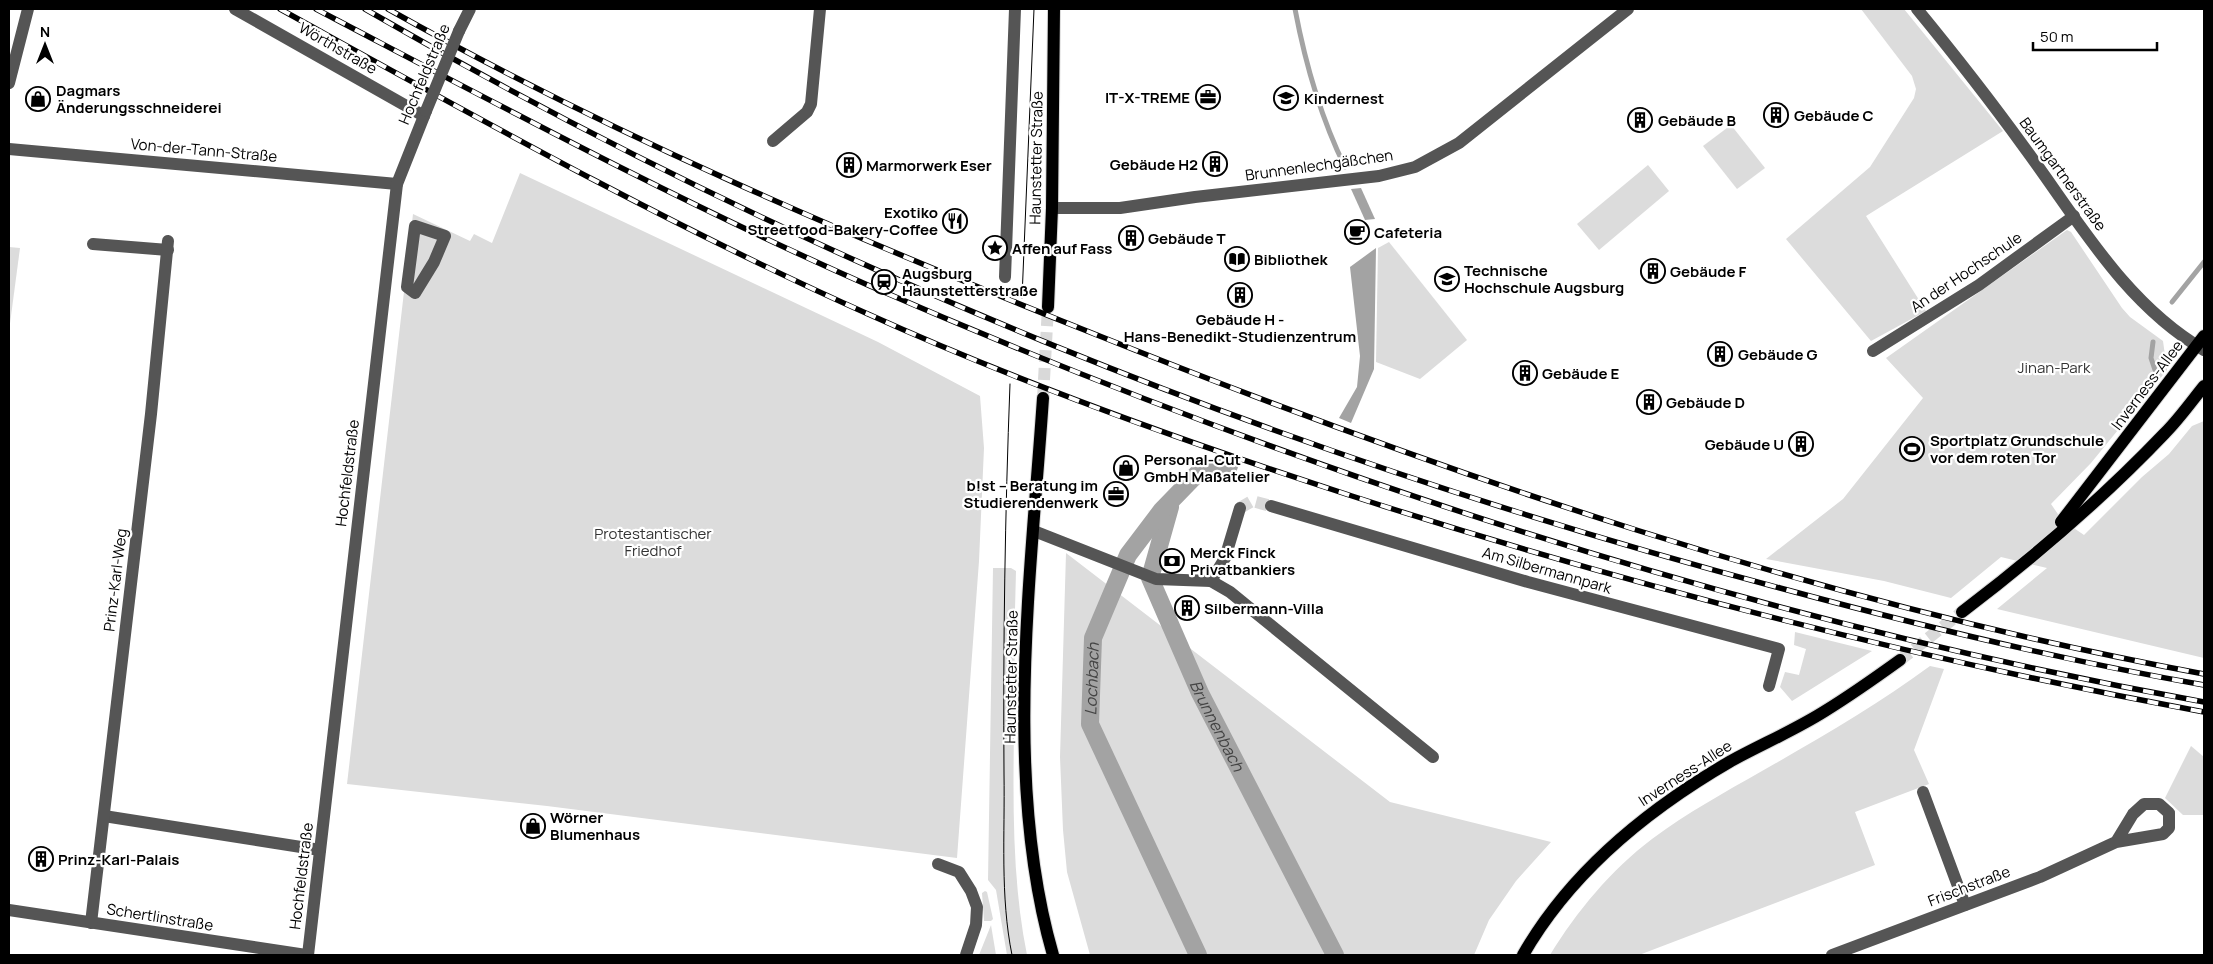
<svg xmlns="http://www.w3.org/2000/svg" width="2213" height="964" font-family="Manrope,sans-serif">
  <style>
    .green { fill: #dcdcdc }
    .water { fill: #a3a3a3 }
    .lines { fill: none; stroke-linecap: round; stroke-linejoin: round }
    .stream { stroke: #a3a3a3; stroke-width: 5 }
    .canal { stroke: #a3a3a3; stroke-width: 18 }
    .minor-tunnel { stroke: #d9d9d9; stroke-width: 12; stroke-dasharray: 12 6; stroke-linecap: butt }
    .major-tunnel { stroke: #d9d9d9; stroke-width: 12; stroke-dasharray: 12 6; stroke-linecap: butt }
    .major-casing { stroke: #dbdbdb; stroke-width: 14 }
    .minor { stroke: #555; stroke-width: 12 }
    .major { stroke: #000; stroke-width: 12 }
    .tram { stroke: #000; stroke-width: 1 }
    .rail-casing { stroke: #000; stroke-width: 5.5 }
    .rail { stroke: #fff; stroke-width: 4; stroke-dasharray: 11; stroke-linecap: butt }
    .minor-bridge { stroke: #555; stroke-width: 12 }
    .labels { text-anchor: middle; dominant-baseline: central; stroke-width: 4.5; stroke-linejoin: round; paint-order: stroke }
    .street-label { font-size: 15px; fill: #000; stroke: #fff }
    .poi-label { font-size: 15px; font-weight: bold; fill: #000; stroke: #fff; text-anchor: start }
    .park-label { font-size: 15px; fill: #333; stroke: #fff }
    .water-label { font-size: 16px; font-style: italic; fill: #444; stroke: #fff }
  </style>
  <rect width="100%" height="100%" fill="#fff"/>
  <!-- green -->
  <g class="green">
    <polygon points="1861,9 1904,9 2003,131 1866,216 1926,311 1871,341 1786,239 1870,167 1914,98 1916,89 1912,76"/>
    <polygon points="1731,125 1765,168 1737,189 1703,146"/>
    <polygon points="1648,165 1669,191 1599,250 1577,224"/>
    <polygon points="520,173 878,342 980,396 984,448 979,561 957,858 547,806 347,784 413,214 470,241 474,234 492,243"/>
    <polygon points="2067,230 2071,232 2122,308 2130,317 2163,341 2167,370 2091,463 2051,504 2062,520 2084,535 2142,477 2169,454 2192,426 2204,421 2204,658 1997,609 2047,568 2001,557 1951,598 1884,581 1766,559 1843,499 1923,398 1886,358"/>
    <polygon points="1389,242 1467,340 1420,379 1376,362 1378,248"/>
    <polygon points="9,247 20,248 9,331"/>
    <polygon points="1066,553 1390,802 1551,842 1516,881 1489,920 1474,955 1090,955 1067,872 1063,830 1060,757"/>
    <path d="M 993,568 L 1011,568 L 1016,571 C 1014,623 1015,675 1014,727 C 1013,803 1012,881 1027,955 L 1007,955 L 996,890 L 988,880 Z"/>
    <polygon points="1795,632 1872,651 1792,701 1780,687 1785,672 1799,675 1806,649 1794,645"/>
    <path d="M 1930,666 L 1944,669 L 1914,750 L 1929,784 L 1855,812 L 1875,865 L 1639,955 L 1550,955 C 1577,911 1611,870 1652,839 C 1687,813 1725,792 1762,771 C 1820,738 1877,705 1930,666 Z"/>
    <polygon points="2191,746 2204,757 2204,815 2183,815 2165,798"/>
    <polygon points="985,891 987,892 993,919 991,921 984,921 982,893"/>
    <polygon points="991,925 996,955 979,955"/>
  </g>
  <!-- water -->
  <g class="water">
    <polygon points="1361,188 1375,219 1365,220 1351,189"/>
    <polygon points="1376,248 1374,369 1351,423 1339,418 1357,387 1360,356 1350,267"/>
  </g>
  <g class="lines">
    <!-- stream -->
    <g class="stream">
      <path d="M 1295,9 C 1305,62 1321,118 1345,167"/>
      <polyline points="2172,302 2204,262"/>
      <polyline points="2153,342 2151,358 2156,373"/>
    </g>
    <!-- canal -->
    <g class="canal">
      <path id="s1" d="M 1170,507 L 1150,578 L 1200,693 L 1335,955"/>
      <path id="s2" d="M 1198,955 L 1090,724 L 1093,638 L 1128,555 L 1162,510 L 1197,474 L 1229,466"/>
    </g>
    <!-- minor-tunnel -->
    <polyline class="minor-tunnel" points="1240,508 1252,501 1271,506"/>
    <!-- major-tunnel -->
    <g class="major-tunnel">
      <polyline points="1043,398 1048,307"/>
      <polyline points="1900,660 1962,612"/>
    </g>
    <defs>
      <g id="major">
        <polyline points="1048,307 1052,208 1054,9"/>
        <path d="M 1043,398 C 1031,576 1003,782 1053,955"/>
        <polyline points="2061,522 2204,336"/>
        <path d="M 1962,612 C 2033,558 2103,498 2165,433 C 2179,419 2191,402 2204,386"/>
        <path d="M 1523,955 C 1571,871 1648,809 1731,761 C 1762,744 1795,730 1825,711 C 1851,695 1875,678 1900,660"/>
      </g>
    </defs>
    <!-- major casing -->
    <use href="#major" class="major-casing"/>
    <!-- minor -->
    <g class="minor">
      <polyline points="235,9 424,116"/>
      <path d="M 1917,9 C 1954,54 1990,100 2024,147 C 2078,220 2124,303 2204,350"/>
      <polyline points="459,31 470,9"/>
      <polyline points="9,83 28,9"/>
      <polyline points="773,141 807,112 811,104 820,9"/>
      <polyline points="9,149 397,184"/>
      <polyline points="1052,208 1120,208 1195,197 1379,176 1415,167 1459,143 1628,9"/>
      <polygon points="415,226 445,236 434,262 415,293 407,287"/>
      <polyline points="93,244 168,250"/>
      <polyline points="1005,277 1015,9"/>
      <polyline points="1873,351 1979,285 2074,216"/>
      <polyline points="1271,506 1528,582 1779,649 1769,686"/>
      <polyline points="1034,531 1156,579 1211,581 1230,592 1433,757"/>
      <polyline points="1211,581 1225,558 1240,508"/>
      <polyline points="1923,792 1965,905"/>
      <polyline points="104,816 320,850"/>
      <polyline points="938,864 959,872 971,891 977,907 976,925 966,955"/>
      <polyline points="9,910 306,955"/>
      <polyline points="91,923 151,414 168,241"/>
      <polyline points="308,955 397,184 426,111"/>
      <polyline points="1832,955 2040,877 2116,842 2163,834 2169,828 2169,813 2159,804 2144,804 2133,814 2116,842"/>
    </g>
    <!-- major -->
    <use href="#major" class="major"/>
    <!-- tram -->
    <g class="tram">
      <polyline points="1022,298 1034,9"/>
      <path d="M 1010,384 C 1005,514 1003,644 1004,774 C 1005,834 1000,896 1012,955"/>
    </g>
    <defs>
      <g id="rail">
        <path d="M 280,9 C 474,116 666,224 868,314 C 1025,385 1188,443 1352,496 C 1631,586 1916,659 2204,712"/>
        <path d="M 316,9 C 499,105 681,203 870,286 C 1298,472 1744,619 2204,702"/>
        <path d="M 365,9 C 807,265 1287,457 1780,588 C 1921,626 2061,660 2204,685"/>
        <path d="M 388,9 C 612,135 849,236 1087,331 C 1449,476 1820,603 2204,674"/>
      </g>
    </defs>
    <!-- rail casing -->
    <use href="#rail" class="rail-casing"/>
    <!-- rail -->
    <use href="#rail" class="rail"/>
    <!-- minor-bridge -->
    <polyline class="minor-bridge" points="426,111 459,31"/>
  </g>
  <!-- icons -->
  <defs>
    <symbol id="office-ring" viewBox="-11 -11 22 22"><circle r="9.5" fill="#fff" stroke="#000" stroke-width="1.5"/><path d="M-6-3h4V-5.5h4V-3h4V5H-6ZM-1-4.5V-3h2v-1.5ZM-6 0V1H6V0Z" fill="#000"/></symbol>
    <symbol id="school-ring" viewBox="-11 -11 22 22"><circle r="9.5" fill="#fff" stroke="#000" stroke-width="1.5"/><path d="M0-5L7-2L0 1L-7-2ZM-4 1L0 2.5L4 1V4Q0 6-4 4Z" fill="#000"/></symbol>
    <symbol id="shop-ring" viewBox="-11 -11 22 22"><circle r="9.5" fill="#fff" stroke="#000" stroke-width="1.5"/><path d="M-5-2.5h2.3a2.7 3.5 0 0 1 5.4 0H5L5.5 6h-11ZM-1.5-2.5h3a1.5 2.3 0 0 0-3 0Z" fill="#000"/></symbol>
    <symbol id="building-ring" viewBox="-11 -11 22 22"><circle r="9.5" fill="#fff" stroke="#000" stroke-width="1.5"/><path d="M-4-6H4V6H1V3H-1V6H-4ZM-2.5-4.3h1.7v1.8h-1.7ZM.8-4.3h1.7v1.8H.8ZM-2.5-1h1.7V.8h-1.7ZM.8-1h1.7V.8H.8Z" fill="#000"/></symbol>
    <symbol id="restaurant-ring" viewBox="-11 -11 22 22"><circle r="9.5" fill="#fff" stroke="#000" stroke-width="1.5"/><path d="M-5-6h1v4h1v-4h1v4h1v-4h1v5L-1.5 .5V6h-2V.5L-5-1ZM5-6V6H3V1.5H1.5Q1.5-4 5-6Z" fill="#000"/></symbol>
    <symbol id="cafe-ring" viewBox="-11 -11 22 22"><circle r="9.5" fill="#fff" stroke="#000" stroke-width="1.5"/><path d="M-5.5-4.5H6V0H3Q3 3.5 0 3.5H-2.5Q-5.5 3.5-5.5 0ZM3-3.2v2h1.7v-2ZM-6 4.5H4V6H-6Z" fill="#000"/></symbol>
    <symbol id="sight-ring" viewBox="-11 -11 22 22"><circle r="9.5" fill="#fff" stroke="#000" stroke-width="1.5"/><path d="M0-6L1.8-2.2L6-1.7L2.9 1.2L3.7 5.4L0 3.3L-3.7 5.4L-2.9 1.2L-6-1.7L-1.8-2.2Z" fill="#000"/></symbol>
    <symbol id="library-ring" viewBox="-11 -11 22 22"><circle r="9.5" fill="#fff" stroke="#000" stroke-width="1.5"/><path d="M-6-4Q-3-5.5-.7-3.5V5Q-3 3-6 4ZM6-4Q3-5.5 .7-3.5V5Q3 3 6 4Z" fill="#000"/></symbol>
    <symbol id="university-ring" viewBox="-11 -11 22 22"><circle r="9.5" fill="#fff" stroke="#000" stroke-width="1.5"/><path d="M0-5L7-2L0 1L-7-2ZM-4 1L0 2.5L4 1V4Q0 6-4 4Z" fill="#000"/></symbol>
    <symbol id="station-ring" viewBox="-11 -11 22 22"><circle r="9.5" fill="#fff" stroke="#000" stroke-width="1.5"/><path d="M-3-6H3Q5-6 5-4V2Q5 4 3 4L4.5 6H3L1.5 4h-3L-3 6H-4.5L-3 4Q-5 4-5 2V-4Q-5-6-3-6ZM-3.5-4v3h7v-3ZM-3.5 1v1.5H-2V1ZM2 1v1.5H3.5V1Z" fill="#000"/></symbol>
    <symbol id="stadium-ring" viewBox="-11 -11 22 22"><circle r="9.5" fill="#fff" stroke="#000" stroke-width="1.5"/><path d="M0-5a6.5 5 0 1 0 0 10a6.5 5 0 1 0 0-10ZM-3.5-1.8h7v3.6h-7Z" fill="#000"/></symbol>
    <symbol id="bank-ring" viewBox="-11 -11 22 22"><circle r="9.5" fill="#fff" stroke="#000" stroke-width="1.5"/><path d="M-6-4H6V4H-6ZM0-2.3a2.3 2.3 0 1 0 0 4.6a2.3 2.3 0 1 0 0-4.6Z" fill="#000"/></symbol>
  </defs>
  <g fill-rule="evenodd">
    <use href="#office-ring" x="1194" y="83" width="28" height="28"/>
    <use href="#school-ring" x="1272" y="84" width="28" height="28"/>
    <use href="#shop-ring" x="24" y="85" width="28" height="28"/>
    <use href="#building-ring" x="1762" y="101" width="28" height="28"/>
    <use href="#building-ring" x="1626" y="106" width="28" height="28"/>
    <use href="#building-ring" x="1201" y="150" width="28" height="28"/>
    <use href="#building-ring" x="835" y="151" width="28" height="28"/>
    <use href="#restaurant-ring" x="941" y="207" width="28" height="28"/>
    <use href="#cafe-ring" x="1343" y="218" width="28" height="28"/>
    <use href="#building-ring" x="1117" y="224" width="28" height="28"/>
    <use href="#sight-ring" x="981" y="234" width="28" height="28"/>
    <use href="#library-ring" x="1223" y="245" width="28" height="28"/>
    <use href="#building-ring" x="1639" y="257" width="28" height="28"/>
    <use href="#university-ring" x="1433" y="265" width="28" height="28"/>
    <use href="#station-ring" x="870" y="268" width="28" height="28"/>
    <use href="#building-ring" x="1226" y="281" width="28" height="28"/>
    <use href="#building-ring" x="1706" y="340" width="28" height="28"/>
    <use href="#building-ring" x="1511" y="359" width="28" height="28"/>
    <use href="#building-ring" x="1635" y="388" width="28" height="28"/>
    <use href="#building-ring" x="1787" y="430" width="28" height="28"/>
    <use href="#stadium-ring" x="1898" y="435" width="28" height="28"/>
    <use href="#shop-ring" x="1112" y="454" width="28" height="28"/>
    <use href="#office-ring" x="1102" y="480" width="28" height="28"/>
    <use href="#bank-ring" x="1158" y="547" width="28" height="28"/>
    <use href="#building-ring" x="1173" y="594" width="28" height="28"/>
    <use href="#shop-ring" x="519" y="812" width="28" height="28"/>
    <use href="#building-ring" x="27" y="845" width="28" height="28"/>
  </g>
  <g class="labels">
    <!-- street labels -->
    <g class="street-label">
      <text transform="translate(338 48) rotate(30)">Wörthstraße</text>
      <text transform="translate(424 74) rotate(-67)">Hochfeldstraße</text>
      <text transform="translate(204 150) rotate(5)">Von-der-Tann-Straße</text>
      <text transform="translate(1036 158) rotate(-89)">Haunstetter Straße</text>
      <text transform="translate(1319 165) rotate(-8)">Brunnenlechgäßchen</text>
      <text transform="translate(2063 174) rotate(54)">Baumgartnerstraße</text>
      <text transform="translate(1966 272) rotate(-34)">An der Hochschule</text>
      <text transform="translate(2147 385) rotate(-53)">Inverness-Allee</text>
      <text transform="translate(347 473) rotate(-83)">Hochfeldstraße</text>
      <text transform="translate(1547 570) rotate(16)">Am Silbermannpark</text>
      <text transform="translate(115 580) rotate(-83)">Prinz-Karl-Weg</text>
      <text transform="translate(1011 677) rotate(-89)">Haunstetter Straße</text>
      <text transform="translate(1685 773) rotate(-33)">Inverness-Allee</text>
      <text transform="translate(301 876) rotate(-83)">Hochfeldstraße</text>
      <text transform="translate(1969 886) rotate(-21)">Frischstraße</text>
      <text transform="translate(160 917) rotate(9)">Schertlinstraße</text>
    </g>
    <!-- poi labels -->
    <g class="poi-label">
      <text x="56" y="90">Dagmars<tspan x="56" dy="17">Änderungsschneiderei</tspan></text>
      <text x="1190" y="97" text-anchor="end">IT-X-TREME</text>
      <text x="1304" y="98">Kindernest</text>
      <text x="1794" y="115">Gebäude C</text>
      <text x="1658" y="120">Gebäude B</text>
      <text x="1198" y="164" text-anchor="end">Gebäude H2</text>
      <text x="866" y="165">Marmorwerk Eser</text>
      <text x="938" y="212" text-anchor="end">Exotiko<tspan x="938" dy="17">Streetfood-Bakery-Coffee</tspan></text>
      <text x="1374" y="232">Cafeteria</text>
      <text x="1148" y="238">Gebäude T</text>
      <text x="1012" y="248">Affen auf Fass</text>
      <text x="1254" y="259">Bibliothek</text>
      <text x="1464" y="270">Technische<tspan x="1464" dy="17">Hochschule Augsburg</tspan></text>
      <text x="1670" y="271">Gebäude F</text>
      <text x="902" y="273">Augsburg<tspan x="902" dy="17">Haunstetterstraße</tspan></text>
      <text x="1240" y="319" text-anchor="middle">Gebäude H -<tspan x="1240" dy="17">Hans-Benedikt-Studienzentrum</tspan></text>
      <text x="1738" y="354">Gebäude G</text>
      <text x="1542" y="373">Gebäude E</text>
      <text x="1666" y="402">Gebäude D</text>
      <text x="1930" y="440">Sportplatz Grundschule<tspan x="1930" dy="17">vor dem roten Tor</tspan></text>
      <text x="1784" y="444" text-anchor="end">Gebäude U</text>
      <text x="1144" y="459">Personal-Cut<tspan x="1144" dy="17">GmbH Maßatelier</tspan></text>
      <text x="1098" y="485" text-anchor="end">b!st – Beratung im<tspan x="1098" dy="17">Studierendenwerk</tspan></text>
      <text x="1190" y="552">Merck Finck<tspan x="1190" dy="17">Privatbankiers</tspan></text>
      <text x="1204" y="608">Silbermann-Villa</text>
      <text x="550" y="817">Wörner<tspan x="550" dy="17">Blumenhaus</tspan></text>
      <text x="58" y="859">Prinz-Karl-Palais</text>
    </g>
    <!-- park labels -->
    <g class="park-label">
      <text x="2054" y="367">Jinan-Park</text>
      <text x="653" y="533">Protestantischer<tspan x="653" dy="17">Friedhof</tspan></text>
    </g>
    <!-- water labels -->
    <g class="water-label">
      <text stroke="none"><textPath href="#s2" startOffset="300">Lochbach</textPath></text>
      <text stroke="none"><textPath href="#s1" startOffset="236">Brunnenbach</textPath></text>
    </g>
  </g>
  <!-- border -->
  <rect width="2213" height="964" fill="none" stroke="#000000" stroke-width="20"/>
  <!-- north arrow -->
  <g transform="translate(45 45)" stroke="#ffffff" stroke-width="4" paint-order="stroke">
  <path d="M0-4L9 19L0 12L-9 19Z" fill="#000000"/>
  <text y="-8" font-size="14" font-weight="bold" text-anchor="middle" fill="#000000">N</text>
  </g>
  <!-- scale -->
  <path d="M2033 42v8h124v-8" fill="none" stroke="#000000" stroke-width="2.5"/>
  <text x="2040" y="42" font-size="15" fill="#000000" stroke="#ffffff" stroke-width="4" paint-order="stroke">50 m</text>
</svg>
